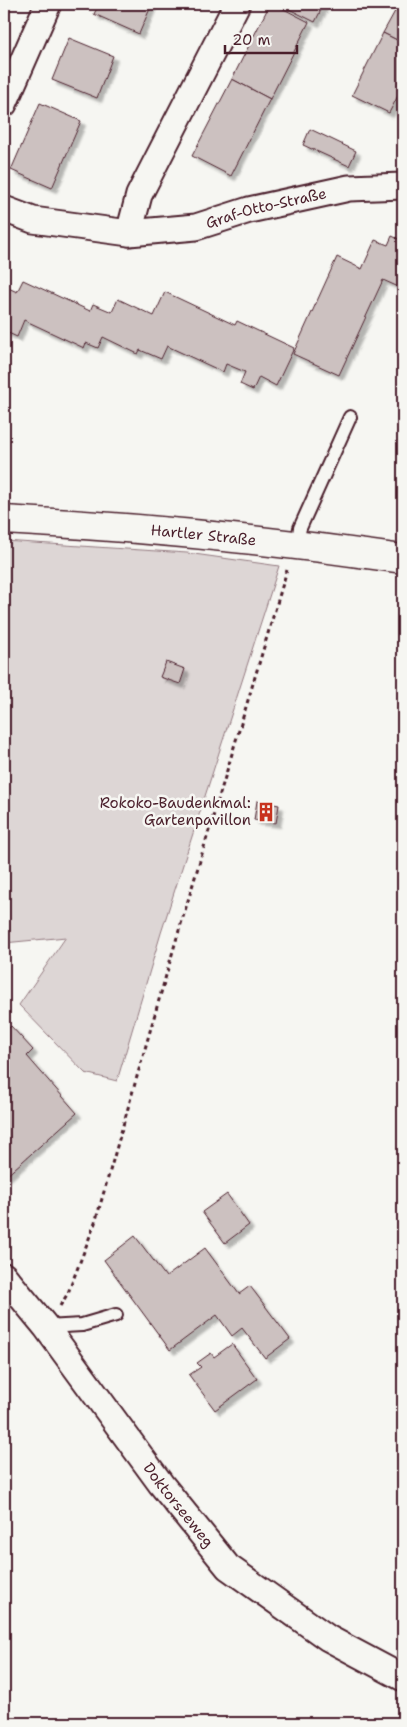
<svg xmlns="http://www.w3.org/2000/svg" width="407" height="1727" font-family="'Shantell Sans',sans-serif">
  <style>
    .green { fill: #ddd6d5; stroke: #947a80 }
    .building { fill: #ccc1c0; stroke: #4a1f2b; filter: url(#shadow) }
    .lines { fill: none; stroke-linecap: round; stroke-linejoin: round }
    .service-casing { stroke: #4a1f2b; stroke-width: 16 }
    .minor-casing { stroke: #4a1f2b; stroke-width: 29 }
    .secondary-casing { stroke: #4a1f2b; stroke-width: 31 }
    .path { stroke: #4a1f2b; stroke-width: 3; stroke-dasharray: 4 4; stroke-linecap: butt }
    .service { stroke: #f6f6f2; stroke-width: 12 }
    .minor { stroke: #f6f6f2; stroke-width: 25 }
    .secondary { stroke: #f6f6f2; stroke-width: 28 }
    .labels { text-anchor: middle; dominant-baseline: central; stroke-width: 5; stroke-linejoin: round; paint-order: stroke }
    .street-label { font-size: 15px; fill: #4a1f2b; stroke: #f6f6f2 }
    .poi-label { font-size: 15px; fill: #4a1f2b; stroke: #f6f6f2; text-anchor: end }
  </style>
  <defs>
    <filter id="shadow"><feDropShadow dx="4.5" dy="4.5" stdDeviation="1" flood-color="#0004"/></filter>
  </defs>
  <rect width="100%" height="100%" fill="#f6f6f2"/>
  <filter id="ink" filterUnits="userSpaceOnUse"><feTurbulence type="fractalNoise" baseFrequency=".02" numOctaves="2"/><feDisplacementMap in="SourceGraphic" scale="10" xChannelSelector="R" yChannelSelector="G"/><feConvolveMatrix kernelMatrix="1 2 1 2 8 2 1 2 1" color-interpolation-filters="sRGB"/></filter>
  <g filter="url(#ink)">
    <!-- green -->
    <polygon class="green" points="4,541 187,553 279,566 161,933 117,1081 85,1073 19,1005 66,937 4,943"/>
    <!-- building -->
    <g class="building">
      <polygon points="99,4 152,4 139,34 94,14"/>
      <polygon points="270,4 274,4 309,22 270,99 232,79"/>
      <polygon points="279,4 324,4 315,22"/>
      <polygon points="399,4 403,4 403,43 383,33"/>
      <polygon points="383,33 403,43 403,86 389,113 352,95"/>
      <polygon points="69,38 113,56 97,98 52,80"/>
      <polygon points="232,79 270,99 231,176 192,156"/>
      <polygon points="40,103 81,121 52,188 11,170"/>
      <polygon points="310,129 356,151 349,166 303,145"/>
      <polygon points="392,236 403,241 403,289 383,280 339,375 293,354 337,257 362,269 375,240 388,245"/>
      <polygon points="23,280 90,311 93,304 112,312 118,299 154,316 165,292 235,325 237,321 294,348 276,386 259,377 253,390 240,384 245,372 226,364 223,372 167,346 161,359 140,350 138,354 103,337 98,348 86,343 84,348 24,320 17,337 4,331 4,286 17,292"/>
      <polygon points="166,662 185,669 180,684 160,677"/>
      <polygon points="257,801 279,805 276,823 254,820"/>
      <polygon points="11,1026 33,1050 27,1056 77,1113 4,1178 4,1033"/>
      <polygon points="227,1194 249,1225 225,1243 202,1212"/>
      <polygon points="135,1236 166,1277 205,1248 239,1294 250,1286 290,1339 265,1358 242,1328 232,1336 217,1315 170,1350 104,1260"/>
      <polygon points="232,1344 257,1379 215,1410 189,1375 201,1367 197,1363 211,1353 214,1357"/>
    </g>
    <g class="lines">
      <defs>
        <g id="service">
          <polyline points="297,544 300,528 350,417"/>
          <polyline points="46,1327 82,1325 116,1315"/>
        </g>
        <g id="minor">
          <polyline points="4,104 48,4"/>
          <path id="s1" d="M 4,209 L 33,220 L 129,233 L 196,227 L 249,210 L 349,188 L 403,186"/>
          <polyline points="129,233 139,195 237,4"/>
          <path id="s2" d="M 4,1276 L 46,1327 L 161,1484 L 228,1567 L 328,1638 L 403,1678"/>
        </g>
        <g id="secondary">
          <path id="s3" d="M 4,520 C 138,527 271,540 403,559"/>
        </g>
      </defs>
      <!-- service casing -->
      <use href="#service" class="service-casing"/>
      <!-- minor casing -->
      <use href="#minor" class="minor-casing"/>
      <!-- secondary casing -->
      <use href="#secondary" class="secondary-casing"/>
      <!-- path -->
      <polyline class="path" points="60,1306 68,1293 95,1223 175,944 287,570"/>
      <!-- service -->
      <use href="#service" class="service"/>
      <!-- minor -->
      <use href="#minor" class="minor"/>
      <!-- secondary -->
      <use href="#secondary" class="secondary"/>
    </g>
  </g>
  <!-- icons -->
  <defs>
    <symbol id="building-bare" viewBox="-9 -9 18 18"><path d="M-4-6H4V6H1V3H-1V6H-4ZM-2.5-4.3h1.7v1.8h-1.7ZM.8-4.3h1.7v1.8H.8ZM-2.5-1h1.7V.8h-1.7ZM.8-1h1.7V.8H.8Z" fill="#c8321e" stroke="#f6f6f2" stroke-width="2.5" paint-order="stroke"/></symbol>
  </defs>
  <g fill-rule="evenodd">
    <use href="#building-bare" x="252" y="798" width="28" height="28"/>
  </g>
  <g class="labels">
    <!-- street labels -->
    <g class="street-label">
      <text stroke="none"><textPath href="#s1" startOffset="268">Graf-Otto-Straße</textPath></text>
      <text stroke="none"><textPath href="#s3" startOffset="200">Hartler Straße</textPath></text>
      <text stroke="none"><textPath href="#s2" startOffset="288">Doktorseeweg</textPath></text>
    </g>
    <!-- poi labels -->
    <g class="poi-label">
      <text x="251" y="803">Rokoko-Baudenkmal:<tspan x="251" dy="17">Gartenpavillon</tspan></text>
    </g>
  </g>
  <!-- margin -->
  <rect width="407" height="1727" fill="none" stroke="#f6f6f2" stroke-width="20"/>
  <rect x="10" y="10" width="387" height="1707" fill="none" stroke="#4a1f2b" stroke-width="2" filter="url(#ink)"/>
  <!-- scale -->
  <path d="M225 45v8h72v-8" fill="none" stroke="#4a1f2b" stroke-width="2.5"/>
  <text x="232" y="45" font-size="15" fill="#4a1f2b" stroke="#f6f6f2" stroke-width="4" paint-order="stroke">20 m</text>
</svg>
